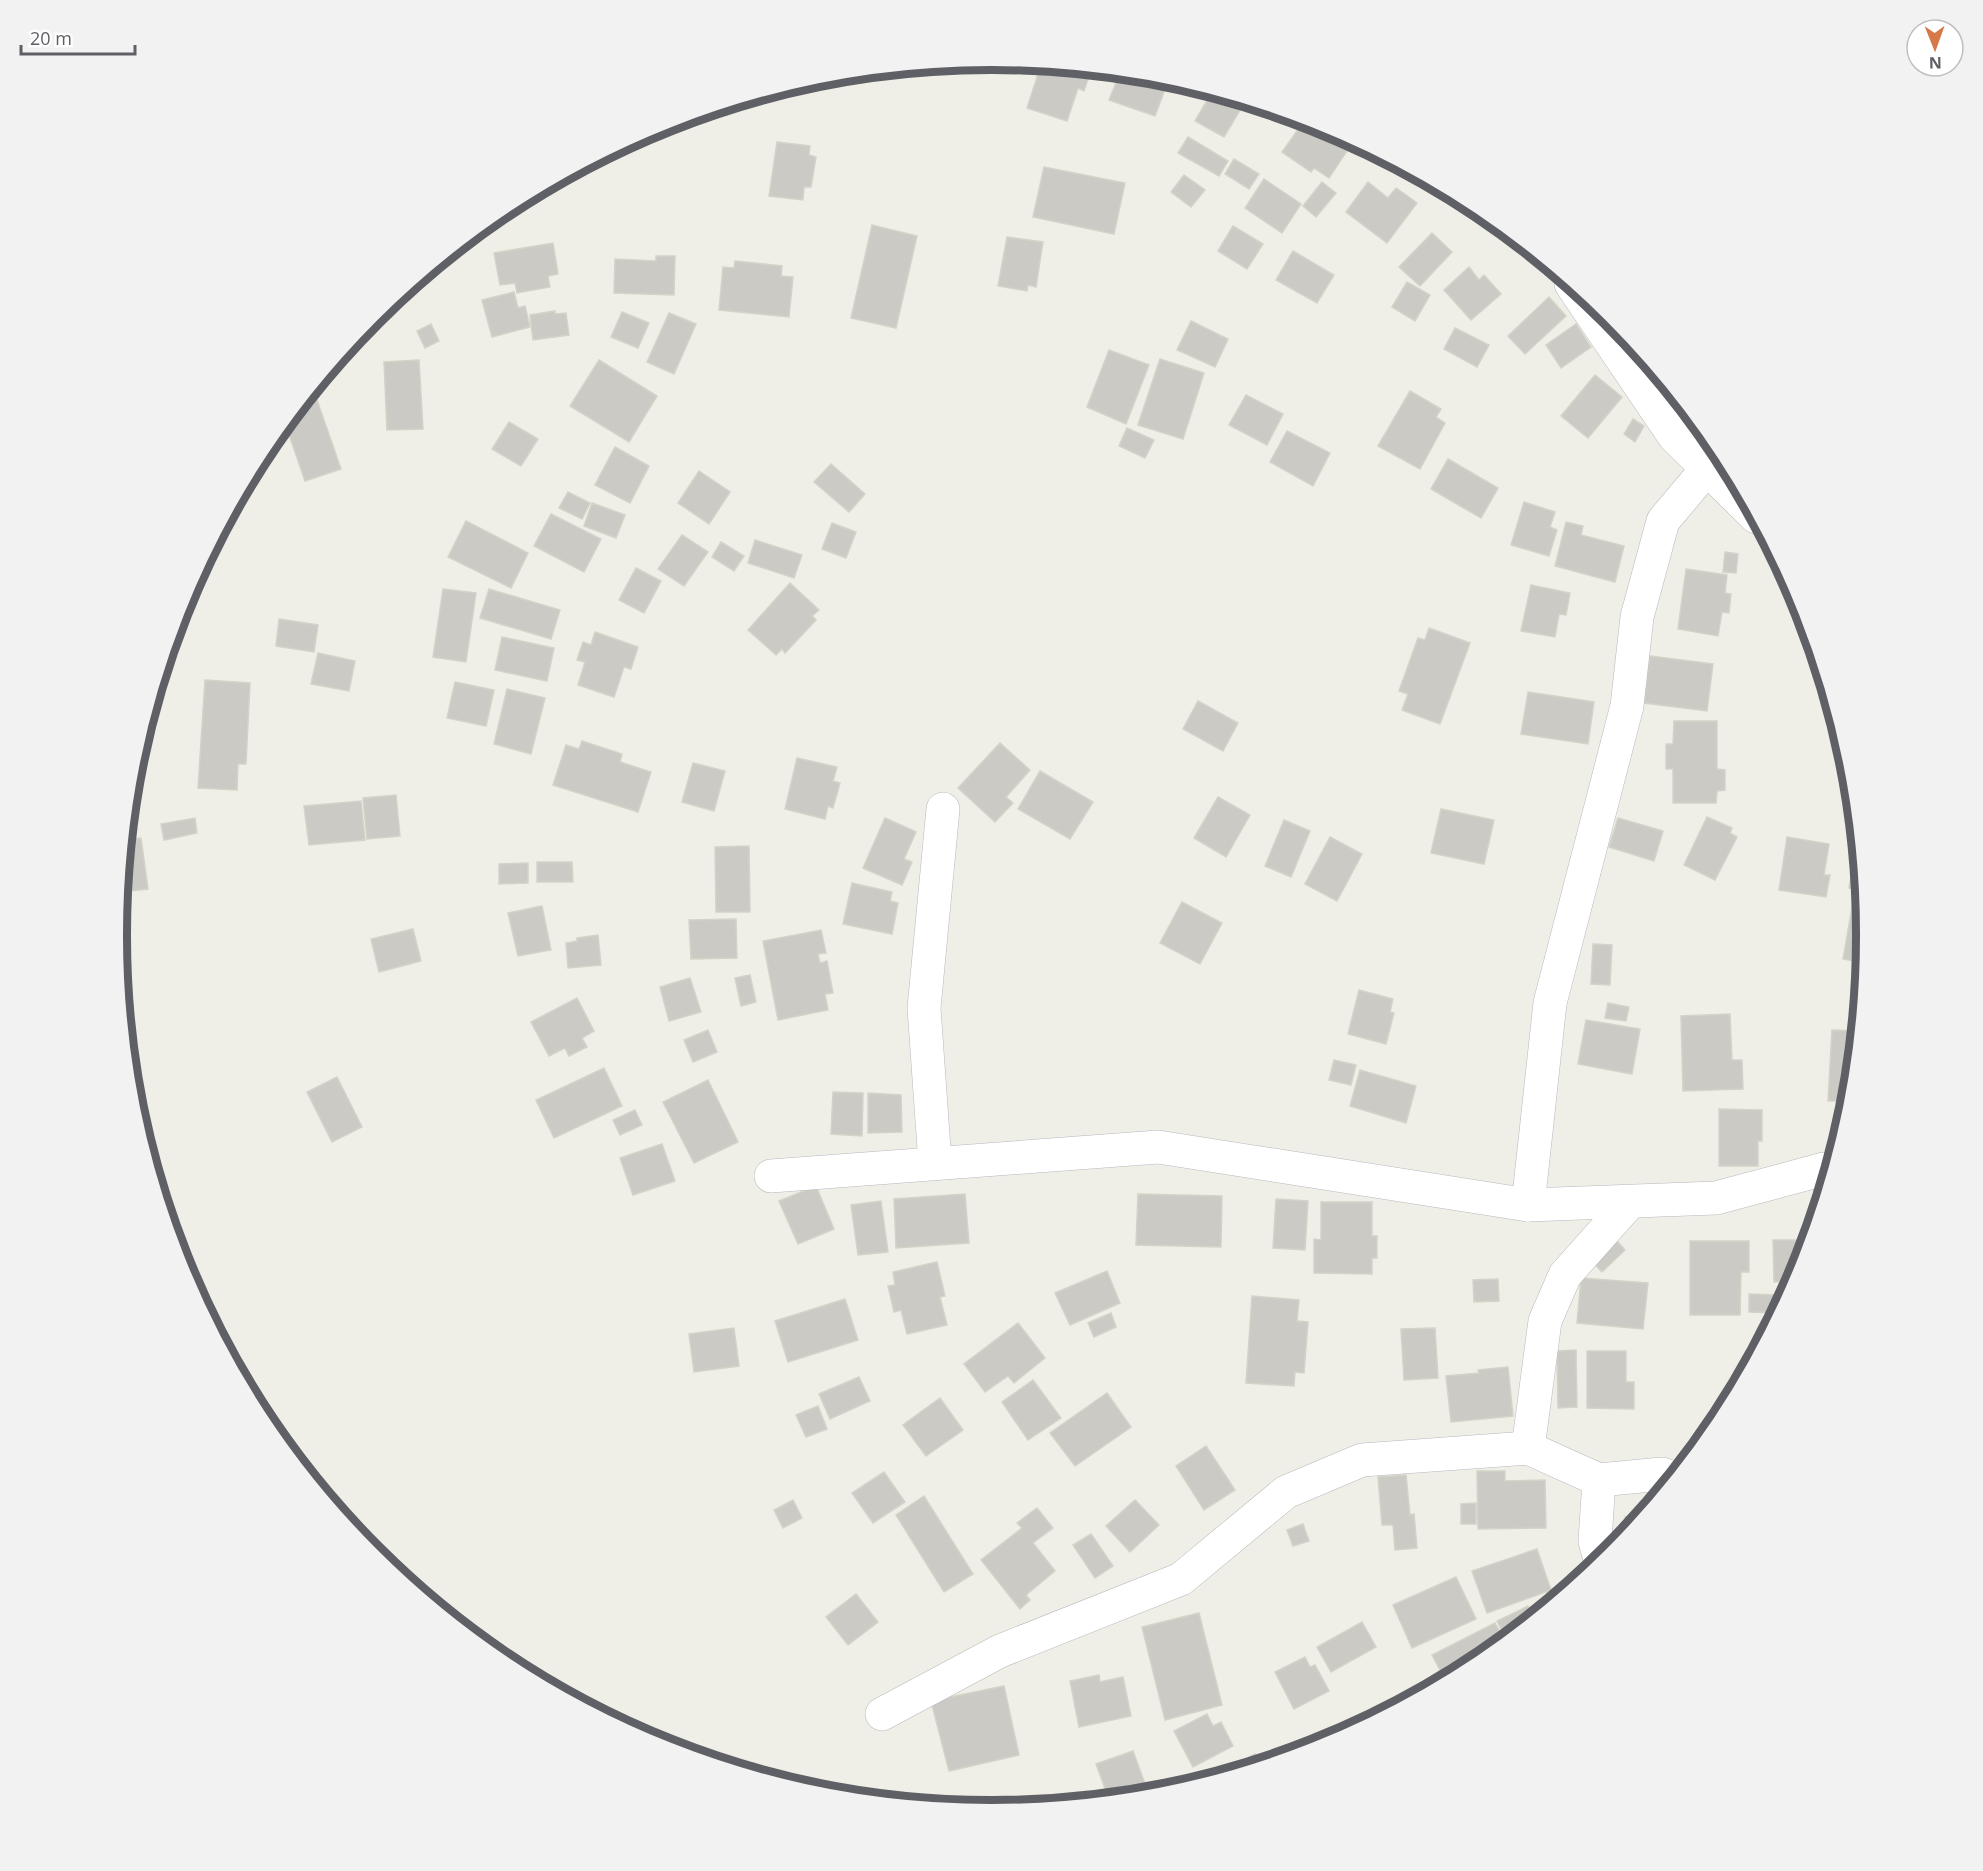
<svg xmlns="http://www.w3.org/2000/svg" width="1983" height="1871" font-family="'Open Sans',sans-serif">
  <style>
    .building { fill: #cbcac4; stroke: #d4d3c7; stroke-width: 1.5 }
    .lines { fill: none; stroke-linecap: round; stroke-linejoin: round }
    .street-casing { stroke: #b8b8bd; stroke-width: 34 }
    .street { stroke: #fff; stroke-width: 33 }
    .rim { fill: none; stroke: #5f6066; stroke-width: 8 }
  </style>
  <rect width="100%" height="100%" fill="#efefe8"/>
  <!-- building -->
  <g class="building">
    <polygon points="1041,65 1091,70 1084,91 1078,88 1067,121 1027,108"/>
    <polygon points="1120,73 1154,76 1168,81 1155,116 1109,100"/>
    <polygon points="1212,92 1245,102 1224,137 1195,121"/>
    <polygon points="1304,121 1317,131 1321,125 1327,127 1341,137 1336,144 1347,151 1329,178 1314,168 1311,172 1282,152"/>
    <polygon points="1188,137 1228,161 1219,176 1178,153"/>
    <polygon points="777,142 810,146 809,155 816,157 811,187 804,187 803,200 769,196"/>
    <polygon points="1234,159 1259,174 1249,189 1225,174"/>
    <polygon points="1044,167 1125,183 1114,234 1033,217"/>
    <polygon points="1184,175 1205,190 1191,207 1171,192"/>
    <polygon points="1264,179 1301,204 1282,233 1245,208"/>
    <polygon points="1322,182 1336,193 1316,217 1303,206"/>
    <polygon points="1368,182 1388,198 1396,188 1417,203 1387,243 1346,212"/>
    <polygon points="872,225 917,236 896,328 851,318"/>
    <polygon points="1233,226 1263,244 1247,269 1218,251"/>
    <polygon points="1432,233 1452,252 1420,286 1399,267"/>
    <polygon points="1007,237 1043,242 1036,287 1028,285 1027,291 998,286"/>
    <polygon points="553,243 558,274 548,276 550,287 517,293 515,283 500,285 494,253"/>
    <polygon points="1293,251 1334,275 1317,303 1276,280"/>
    <polygon points="656,256 675,256 674,295 614,293 615,259 656,261"/>
    <polygon points="735,261 782,266 781,276 793,277 789,317 719,310 723,267 734,268"/>
    <polygon points="1469,267 1479,280 1484,275 1501,294 1471,320 1444,290"/>
    <polygon points="1407,282 1430,295 1415,321 1392,307"/>
    <polygon points="514,292 518,308 525,306 530,327 492,337 482,300"/>
    <polygon points="1549,297 1566,316 1525,354 1508,336"/>
    <polygon points="555,311 555,314 566,313 569,335 533,340 530,315"/>
    <polygon points="622,312 649,323 638,348 611,337"/>
    <polygon points="669,313 696,324 674,374 647,362"/>
    <polygon points="1191,321 1228,339 1215,367 1177,350"/>
    <polygon points="431,324 439,341 425,348 417,331"/>
    <polygon points="1576,324 1591,347 1561,368 1546,345"/>
    <polygon points="1455,328 1489,345 1477,367 1444,349"/>
    <polygon points="1109,350 1149,365 1126,424 1087,407"/>
    <polygon points="1160,359 1204,373 1183,439 1138,425"/>
    <polygon points="419,360 423,429 387,430 384,362"/>
    <polygon points="599,360 657,396 629,442 570,406"/>
    <polygon points="1595,375 1622,397 1588,438 1561,416"/>
    <polygon points="1410,391 1441,409 1436,417 1445,423 1420,469 1378,446"/>
    <polygon points="1246,395 1283,414 1267,445 1229,425"/>
    <polygon points="316,397 341,469 305,481 285,423 302,402"/>
    <polygon points="1633,419 1644,426 1635,442 1624,434"/>
    <polygon points="509,422 538,439 521,466 492,449"/>
    <polygon points="1127,428 1154,440 1145,458 1119,446"/>
    <polygon points="1287,431 1330,453 1313,486 1270,462"/>
    <polygon points="615,447 649,466 630,503 595,485"/>
    <polygon points="1448,459 1498,488 1481,518 1431,489"/>
    <polygon points="831,464 865,494 849,512 814,482"/>
    <polygon points="699,471 730,492 709,524 678,503"/>
    <polygon points="568,492 590,503 582,519 559,508"/>
    <polygon points="1524,502 1555,512 1550,527 1557,530 1549,556 1511,545"/>
    <polygon points="592,503 625,515 616,538 584,526"/>
    <polygon points="551,514 601,539 584,572 534,546"/>
    <polygon points="466,521 528,553 511,588 448,557"/>
    <polygon points="1566,522 1583,526 1581,535 1624,546 1615,582 1555,566"/>
    <polygon points="832,523 856,532 846,558 822,549"/>
    <polygon points="682,535 708,552 684,586 658,569"/>
    <polygon points="755,540 802,555 794,578 748,563"/>
    <polygon points="721,542 744,556 734,571 712,557"/>
    <polygon points="1725,552 1738,554 1736,573 1723,572"/>
    <polygon points="636,568 661,581 644,613 619,600"/>
    <polygon points="1686,569 1727,575 1725,593 1731,594 1729,613 1722,612 1718,636 1678,629"/>
    <polygon points="790,583 819,610 812,616 816,620 785,653 782,649 776,655 748,630"/>
    <polygon points="1531,585 1570,593 1566,615 1559,614 1555,637 1521,631"/>
    <polygon points="443,589 476,593 466,662 433,657"/>
    <polygon points="489,589 560,610 551,639 480,618"/>
    <polygon points="279,619 318,625 314,652 276,646"/>
    <polygon points="1429,628 1470,643 1440,724 1402,710 1408,694 1399,691 1418,638 1425,640"/>
    <polygon points="595,632 638,647 631,669 624,667 614,697 578,685 585,662 577,660 583,642 591,645"/>
    <polygon points="502,637 554,648 547,681 495,670"/>
    <polygon points="318,653 355,661 349,691 311,684"/>
    <polygon points="1650,656 1713,664 1707,711 1644,703"/>
    <polygon points="205,680 250,683 246,764 238,764 237,790 198,788"/>
    <polygon points="455,682 494,690 486,726 447,718"/>
    <polygon points="507,689 545,698 531,754 494,744"/>
    <polygon points="1528,692 1594,702 1588,744 1521,734"/>
    <polygon points="1198,701 1238,723 1223,751 1183,729"/>
    <polygon points="1674,721 1717,721 1717,769 1725,770 1725,790 1717,791 1716,803 1673,803 1673,769 1666,769 1666,744 1673,744"/>
    <polygon points="582,741 622,754 620,762 651,772 638,812 553,785 566,745 579,749"/>
    <polygon points="1000,743 1030,770 1006,797 1013,803 995,822 958,788"/>
    <polygon points="797,758 837,767 833,781 840,783 833,808 828,806 825,819 785,809"/>
    <polygon points="693,763 725,771 714,811 682,802"/>
    <polygon points="1040,771 1093,802 1070,839 1018,809"/>
    <polygon points="396,795 400,836 367,839 363,798"/>
    <polygon points="1218,797 1250,815 1226,857 1194,838"/>
    <polygon points="361,801 365,840 309,845 304,806"/>
    <polygon points="1441,809 1494,820 1484,864 1431,853"/>
    <polygon points="1707,817 1732,828 1730,833 1737,837 1715,880 1684,865"/>
    <polygon points="195,818 197,833 164,840 161,824"/>
    <polygon points="885,818 916,832 904,859 912,862 902,885 863,868"/>
    <polygon points="1618,818 1663,831 1654,861 1609,847"/>
    <polygon points="1284,820 1310,831 1291,877 1265,866"/>
    <polygon points="1330,837 1362,854 1337,901 1305,884"/>
    <polygon points="1787,837 1829,844 1824,875 1830,875 1826,897 1779,890"/>
    <polygon points="141,838 148,889 121,892 125,840"/>
    <polygon points="749,846 750,912 716,912 715,847"/>
    <polygon points="1856,850 1859,850 1863,891 1849,888"/>
    <polygon points="537,862 572,862 573,882 537,882"/>
    <polygon points="528,863 528,883 499,884 499,864"/>
    <polygon points="852,883 892,892 890,901 898,903 892,934 843,924"/>
    <polygon points="1854,896 1863,898 1867,936 1864,963 1843,959"/>
    <polygon points="1182,902 1222,923 1200,964 1160,943"/>
    <polygon points="542,906 551,950 518,956 508,913"/>
    <polygon points="736,919 737,958 691,959 689,920"/>
    <polygon points="413,929 421,961 379,972 371,939"/>
    <polygon points="821,930 826,953 818,954 820,963 827,961 833,993 825,994 828,1010 778,1020 763,941"/>
    <polygon points="598,935 601,965 568,968 566,943 577,941 577,938"/>
    <polygon points="1593,944 1612,945 1610,985 1591,984"/>
    <polygon points="750,975 756,1002 741,1006 735,978"/>
    <polygon points="690,978 701,1012 669,1021 660,987"/>
    <polygon points="1359,990 1393,999 1390,1012 1394,1013 1386,1044 1348,1034"/>
    <polygon points="577,998 594,1031 582,1038 587,1047 569,1056 565,1048 549,1056 531,1022"/>
    <polygon points="1608,1003 1629,1007 1626,1021 1605,1018"/>
    <polygon points="1730,1014 1732,1060 1742,1060 1743,1089 1683,1091 1681,1016"/>
    <polygon points="1586,1020 1640,1029 1632,1074 1578,1064"/>
    <polygon points="708,1030 717,1052 693,1062 684,1040"/>
    <polygon points="1832,1030 1858,1031 1851,1101 1828,1101"/>
    <polygon points="1334,1060 1356,1065 1351,1085 1329,1080"/>
    <polygon points="604,1068 622,1106 554,1138 536,1100"/>
    <polygon points="1360,1070 1416,1086 1406,1123 1350,1106"/>
    <polygon points="337,1077 362,1127 332,1142 307,1092"/>
    <polygon points="708,1080 738,1142 694,1163 663,1102"/>
    <polygon points="833,1092 863,1093 862,1136 831,1134"/>
    <polygon points="868,1093 901,1095 902,1132 868,1133"/>
    <polygon points="1719,1109 1762,1110 1762,1141 1758,1141 1758,1166 1719,1166"/>
    <polygon points="635,1110 642,1125 620,1135 613,1120"/>
    <polygon points="662,1144 675,1181 633,1195 620,1158"/>
    <polygon points="816,1186 834,1229 798,1244 779,1201"/>
    <polygon points="965,1194 969,1243 896,1248 894,1199"/>
    <polygon points="1138,1194 1222,1196 1221,1247 1136,1245"/>
    <polygon points="1276,1199 1308,1201 1305,1250 1273,1248"/>
    <polygon points="881,1201 888,1252 858,1255 851,1205"/>
    <polygon points="1321,1202 1372,1202 1372,1236 1377,1236 1377,1258 1372,1258 1372,1274 1314,1273 1314,1239 1321,1240"/>
    <polygon points="1802,1229 1813,1229 1800,1271 1795,1281 1774,1282 1773,1240 1803,1240"/>
    <polygon points="1615,1239 1625,1250 1602,1272 1592,1261"/>
    <polygon points="1690,1241 1749,1241 1749,1272 1741,1272 1740,1315 1690,1315"/>
    <polygon points="937,1262 945,1296 940,1297 947,1325 907,1334 901,1310 894,1312 888,1286 895,1285 893,1272"/>
    <polygon points="1107,1271 1120,1303 1070,1325 1055,1293"/>
    <polygon points="1581,1278 1648,1283 1643,1329 1577,1323"/>
    <polygon points="1498,1279 1499,1301 1474,1302 1473,1280"/>
    <polygon points="1749,1294 1783,1295 1783,1303 1778,1313 1749,1312"/>
    <polygon points="1252,1296 1299,1300 1297,1321 1308,1322 1304,1373 1295,1372 1294,1386 1246,1383"/>
    <polygon points="845,1299 858,1340 788,1362 775,1321"/>
    <polygon points="1111,1313 1116,1327 1094,1337 1088,1323"/>
    <polygon points="1018,1323 1045,1358 1014,1383 1008,1376 985,1392 964,1364"/>
    <polygon points="734,1328 739,1366 694,1372 689,1334"/>
    <polygon points="1435,1328 1438,1378 1404,1380 1401,1329"/>
    <polygon points="1576,1350 1577,1407 1558,1408 1557,1351"/>
    <polygon points="1587,1351 1626,1351 1626,1382 1634,1382 1634,1409 1587,1408"/>
    <polygon points="1508,1367 1513,1416 1451,1422 1446,1376 1479,1373 1478,1370"/>
    <polygon points="859,1377 870,1401 830,1419 819,1394"/>
    <polygon points="1033,1380 1061,1418 1028,1440 1002,1402"/>
    <polygon points="1107,1393 1131,1427 1075,1466 1050,1433"/>
    <polygon points="940,1398 963,1430 926,1456 903,1425"/>
    <polygon points="818,1406 827,1429 806,1437 796,1415"/>
    <polygon points="1206,1446 1235,1490 1204,1510 1176,1466"/>
    <polygon points="1477,1471 1505,1471 1505,1481 1545,1480 1546,1528 1478,1529"/>
    <polygon points="884,1472 905,1502 873,1523 852,1493"/>
    <polygon points="1406,1475 1410,1515 1414,1514 1417,1548 1395,1550 1393,1525 1382,1525 1378,1477"/>
    <polygon points="924,1496 973,1574 944,1592 896,1515"/>
    <polygon points="793,1500 802,1518 783,1528 774,1510"/>
    <polygon points="1135,1500 1159,1525 1130,1552 1106,1526"/>
    <polygon points="1476,1503 1476,1524 1461,1524 1461,1504"/>
    <polygon points="1037,1508 1053,1528 1033,1543 1055,1571 1026,1595 1030,1600 1020,1609 981,1560 1022,1528 1017,1523"/>
    <polygon points="1647,1510 1629,1532 1625,1517"/>
    <polygon points="1303,1524 1309,1541 1293,1546 1287,1530"/>
    <polygon points="1091,1534 1113,1566 1095,1578 1073,1545"/>
    <polygon points="1537,1549 1551,1590 1487,1613 1472,1571"/>
    <polygon points="1456,1577 1476,1619 1412,1648 1393,1605"/>
    <polygon points="1565,1592 1545,1608 1543,1601"/>
    <polygon points="856,1594 878,1622 848,1645 826,1617"/>
    <polygon points="1528,1606 1534,1617 1507,1640 1497,1621"/>
    <polygon points="1199,1613 1222,1705 1165,1720 1142,1627"/>
    <polygon points="1362,1622 1376,1647 1331,1672 1317,1647"/>
    <polygon points="1495,1623 1505,1641 1478,1664 1446,1681 1432,1655"/>
    <polygon points="1305,1657 1310,1667 1315,1665 1329,1691 1294,1709 1275,1672"/>
    <polygon points="1099,1675 1100,1682 1123,1677 1131,1716 1079,1727 1070,1681"/>
    <polygon points="1004,1686 1019,1755 949,1771 931,1701"/>
    <polygon points="1207,1714 1213,1726 1221,1722 1233,1746 1193,1767 1174,1731"/>
    <polygon points="1133,1751 1149,1795 1109,1799 1096,1764"/>
    <polygon points="1255,1754 1261,1764 1225,1775 1223,1772"/>
  </g>
  <g class="lines">
    <defs>
      <g id="street">
        <polyline points="1571,284 1674,436 1756,517"/>
        <polyline points="935,1163 924,1008 943,809"/>
        <polyline points="771,1176 1158,1147 1528,1205 1716,1198 1824,1169 1831,1170"/>
        <polyline points="1528,1205 1550,1003 1627,706 1637,617 1663,521 1721,452"/>
        <polyline points="1528,1448 1545,1321 1565,1275 1630,1202"/>
        <polyline points="1599,1480 1595,1541 1601,1563"/>
        <polyline points="882,1714 1000,1651 1181,1579 1286,1492 1362,1460 1528,1448 1599,1480 1662,1474 1673,1478"/>
      </g>
    </defs>
    <!-- street casing -->
    <use href="#street" class="street-casing"/>
    <!-- street -->
    <use href="#street" class="street"/>
  </g>
  <!-- crop -->
  <path d="M0 0H1983V1871H0ZM991 70H992A864 864 0 0 1 1856 934V936A864 864 0 0 1 992 1800H991A864 864 0 0 1 127 936V934A864 864 0 0 1 991 70Z" fill="#f2f2f3" fill-rule="evenodd"/>
  <path class="rim" d="M991 70H992A864 864 0 0 1 1856 934V936A864 864 0 0 1 992 1800H991A864 864 0 0 1 127 936V934A864 864 0 0 1 991 70Z"/>
  <!-- north arrow -->
  <g transform="translate(1935 48) rotate(179)"><circle r="28" fill="#ffffff" stroke="#bfbfc2" stroke-width="1.5"/>
  <path d="M0-4.5L10 22L0 15L-10 22Z" fill="#d67848"/>
  <text y="-9" font-size="16" font-weight="bold" text-anchor="middle" fill="#5f6066">N</text>
  </g>
  <!-- scale -->
  <path d="M21 45v9h114v-9" fill="none" stroke="#5f6066" stroke-width="3"/>
  <text x="30" y="45" font-size="18" fill="#5f6066" stroke="#ffffff" stroke-width="4.5" paint-order="stroke">20 m</text>
</svg>
